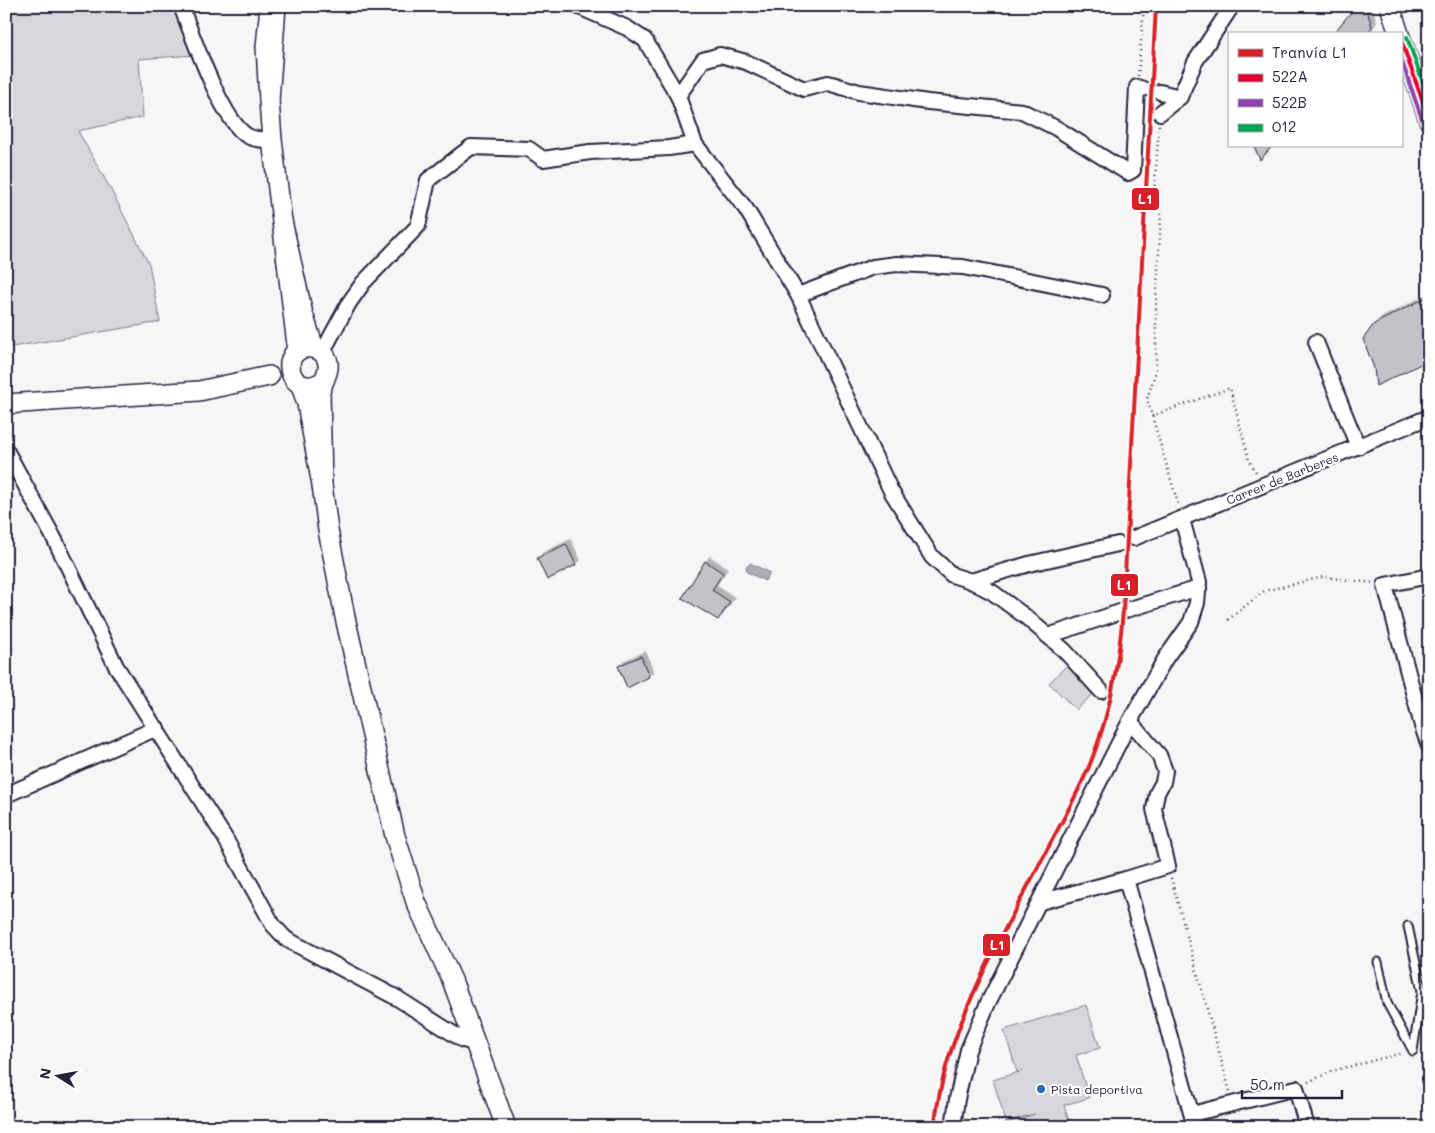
<svg xmlns="http://www.w3.org/2000/svg" width="1435" height="1133" font-family="Mali,sans-serif">
  <style>
    .green { fill: #d7d7db; stroke: #7c7c8b }
    .water { fill: #aeaeb7; stroke: #767685 }
    .building { fill: #c2c2c9; stroke: #22223b; filter: url(#shadow) }
    .lines { fill: none; stroke-linecap: round; stroke-linejoin: round }
    .service-casing { stroke: #22223b; stroke-width: 11 }
    .minor-casing { stroke: #22223b; stroke-width: 18 }
    .secondary-casing { stroke: #22223b; stroke-width: 22 }
    .path { stroke: #22223b; stroke-width: 2.5; stroke-dasharray: 1 4; stroke-linecap: butt }
    .service { stroke: #fff; stroke-width: 7 }
    .minor { stroke: #fff; stroke-width: 14 }
    .secondary { stroke: #fff; stroke-width: 19 }
    .bus-1-casing { stroke: #fff; stroke-width: 8 }
    .bus-2-casing { stroke: #fff; stroke-width: 8 }
    .bus-3-casing { stroke: #fff; stroke-width: 8 }
    .bus-1 { stroke: #e4002b; stroke-width: 4 }
    .bus-2 { stroke: #8e44ad; stroke-width: 4 }
    .bus-3 { stroke: #00a651; stroke-width: 4 }
    .tram-1-casing { stroke: #fff; stroke-width: 8 }
    .tram-1 { stroke: #d72028; stroke-width: 4 }
    .poi-dot { fill: #1f6fb2; stroke: #fff; stroke-width: 2 }
    .labels { text-anchor: middle; dominant-baseline: central; stroke-width: 4.5; stroke-linejoin: round; paint-order: stroke }
    .street-label { font-size: 12px; fill: #22223b; stroke: #fff }
    .poi-label { font-size: 12px; fill: #22223b; stroke: #fff; text-anchor: start }
    .line-badge { stroke: #fff; stroke-width: 2 }
    .badge-label { font-size: 14px; text-anchor: middle; font-weight: bold; fill: #fff }
  </style>
  <defs>
    <filter id="shadow"><feDropShadow dx="4.5" dy="-4.5" stdDeviation="0" flood-color="#0004"/></filter>
  </defs>
  <rect width="100%" height="100%" fill="#f6f6f7"/>
  <filter id="ink" filterUnits="userSpaceOnUse"><feTurbulence type="fractalNoise" baseFrequency=".02" numOctaves="2"/><feDisplacementMap in="SourceGraphic" scale="10" xChannelSelector="R" yChannelSelector="G"/><feConvolveMatrix kernelMatrix="1 2 1 2 8 2 1 2 1" color-interpolation-filters="sRGB"/></filter>
  <g filter="url(#ink)">
    <!-- green -->
    <g class="green">
      <polygon points="6,6 173,7 194,55 139,59 143,117 78,131 110,188 149,264 160,322 6,348"/>
      <polygon points="1067,665 1094,693 1076,710 1049,683"/>
      <polygon points="1086,1005 1100,1048 1076,1055 1089,1098 1064,1105 1071,1127 994,1127 1035,1114 1006,1122 993,1080 1022,1071 1017,1072 1004,1030"/>
    </g>
    <!-- water -->
    <polygon class="water" points="750,563 770,573 765,581 747,572 746,566 749,566"/>
    <!-- building -->
    <g class="building">
      <polygon points="1356,6 1366,6 1372,27 1367,34 1333,34"/>
      <polygon points="1254,146 1272,146 1260,160"/>
      <polygon points="1429,296 1429,360 1376,386 1374,368 1363,339 1374,324"/>
      <polygon points="566,544 576,565 547,580 537,558"/>
      <polygon points="705,561 723,573 712,590 730,602 718,620 682,598"/>
      <polygon points="641,656 649,677 627,688 618,666"/>
    </g>
    <g class="lines">
      <defs>
        <polyline id="service" points="1378,962 1387,1003 1413,1051 1422,991 1408,926"/>
        <g id="minor">
          <path d="M 181,6 C 193,37 221,118 246,135 C 253,140 263,140 272,140"/>
          <polyline points="577,6 627,28 645,40 678,96 695,144 746,209 798,295 891,491 932,557 952,575 971,581 992,592 1026,617 1064,650 1101,691"/>
          <polyline points="1160,92 1180,97"/>
          <polyline points="678,96 703,60 720,55 746,62 804,89 828,83 859,92 928,102 1022,111 1056,128 1128,173 1133,170 1137,87 1143,89"/>
          <polyline points="1160,113 1180,97 1195,62 1232,6"/>
          <polyline points="798,295 873,267 897,264 963,267 1102,295"/>
          <polyline points="1316,342 1358,447"/>
          <polyline points="322,353 349,303 363,283 418,226 428,180 471,147 529,149 543,159 590,152 669,148 695,144"/>
          <polyline points="6,450 55,540 116,666 225,838 273,925 286,939 397,998 463,1040 475,1043"/>
          <polyline points="1134,538 1429,417"/>
          <polyline points="1429,576 1385,585 1422,726 1429,746"/>
          <polyline points="971,581 1029,564 1118,544"/>
          <polyline points="1048,636 1123,611 1199,588"/>
          <polyline points="6,795 157,728"/>
          <polyline points="1126,879 1168,866 1154,809 1157,793 1163,782 1165,771 1159,755 1130,721"/>
          <polyline points="1040,902 1126,879 1195,1127"/>
          <polyline points="1192,1114 1296,1088 1307,1127"/>
          <polyline points="953,1127 957,1099 968,1050 988,1003 1130,721 1165,659 1191,622 1197,603 1199,582 1182,519"/>
        </g>
        <g id="secondary">
          <polyline points="270,6 266,47 269,100 276,6"/>
          <polyline points="1390,6 1399,34"/>
          <polyline points="1401,39 1429,120"/>
          <polyline points="269,100 272,140 282,221"/>
          <polyline points="295,353 297,345 282,221 303,314 314,348"/>
          <path d="M 301,385 L 307,404 L 322,485 L 320,392 C 323,379 335,366 323,353 C 318,348 311,347 304,348 C 277,355 292,400 322,382"/>
          <polyline points="6,404 199,391 269,376"/>
          <polyline points="322,485 328,530 345,617 395,836 416,902 452,980 506,1127"/>
        </g>
      </defs>
      <!-- service casing -->
      <use href="#service" class="service-casing"/>
      <!-- minor casing -->
      <use href="#minor" class="minor-casing"/>
      <!-- secondary casing -->
      <use href="#secondary" class="secondary-casing"/>
      <!-- path -->
      <g class="path">
        <polyline points="1138,76 1144,6"/>
        <polyline points="1159,125 1154,195 1161,216 1156,305 1156,371 1147,399 1179,507"/>
        <polyline points="1152,416 1230,388 1249,460 1257,474"/>
        <polyline points="1228,620 1264,591 1323,577 1374,583"/>
        <polyline points="1171,878 1230,1092"/>
        <polyline points="1308,1082 1332,1071 1403,1053"/>
      </g>
      <!-- service -->
      <use href="#service" class="service"/>
      <!-- minor -->
      <use href="#minor" class="minor"/>
      <!-- secondary -->
      <use href="#secondary" class="secondary"/>
      <defs>
        <polyline id="bus-1" points="1401,40 1429,119"/>
        <polyline id="bus-2" points="1401,59 1423,122"/>
        <polyline id="bus-3" points="1407,37 1429,100"/>
      </defs>
      <!-- bus-1 casing -->
      <use href="#bus-1" class="bus-1-casing"/>
      <!-- bus-2 casing -->
      <use href="#bus-2" class="bus-2-casing"/>
      <!-- bus-3 casing -->
      <use href="#bus-3" class="bus-3-casing"/>
      <!-- bus-1 -->
      <use href="#bus-1" class="bus-1"/>
      <!-- bus-2 -->
      <use href="#bus-2" class="bus-2"/>
      <!-- bus-3 -->
      <use href="#bus-3" class="bus-3"/>
      <defs>
        <path id="tram-1" d="M 934,1127 C 938,1099 943,1072 953,1045 C 977,975 1016,910 1050,844 C 1065,816 1081,788 1092,759 C 1111,711 1119,662 1123,611 L 1156,6"/>
      </defs>
      <!-- tram-1 casing -->
      <use href="#tram-1" class="tram-1-casing"/>
      <!-- tram-1 -->
      <use href="#tram-1" class="tram-1"/>
    </g>
  </g>
  <!-- markers -->
  <circle class="poi-dot" cx="1041" cy="1089" r="5"/>
  <g class="labels">
    <!-- street labels -->
    <g class="street-label">
      <text transform="translate(1282 478) rotate(-22)">Carrer de Barberes</text>
    </g>
    <!-- poi labels -->
    <g class="poi-label">
      <text x="1051" y="1089">Pista deportiva</text>
    </g>
  </g>
  <g class="line-badge">
    <rect x="1131" y="187" width="29" height="24" rx="5" fill="#d72028"/>
    <rect x="1110" y="573" width="29" height="24" rx="5" fill="#d72028"/>
    <rect x="982" y="933" width="29" height="24" rx="5" fill="#d72028"/>
  </g>
  <g class="badge-label">
    <text x="1145" y="204">L1</text>
    <text x="1124" y="590">L1</text>
    <text x="997" y="950">L1</text>
  </g>
  <!-- margin -->
  <rect width="1435" height="1133" fill="none" stroke="#fff" stroke-width="25"/>
  <rect x="12" y="12" width="1410" height="1108" fill="none" stroke="#22223b" stroke-width="2" filter="url(#ink)"/>
  <!-- legend -->
  <rect x="1228" y="32" width="175" height="115" fill="#ffffff" stroke="#a7a7b1"/>
  <rect x="1238" y="49" width="25" height="8" fill="#d72028" stroke="#a7a7b1"/>
  <text x="1272" y="58" font-size="15" fill="#22223b">Tranvía L1</text>
  <rect x="1238" y="74" width="25" height="8" fill="#e4002b" stroke="#a7a7b1"/>
  <text x="1272" y="82" font-size="15" fill="#22223b">522A</text>
  <rect x="1238" y="99" width="25" height="8" fill="#8e44ad" stroke="#a7a7b1"/>
  <text x="1272" y="108" font-size="15" fill="#22223b">522B</text>
  <rect x="1238" y="124" width="25" height="8" fill="#00a651" stroke="#a7a7b1"/>
  <text x="1272" y="132" font-size="15" fill="#22223b">012</text>
  <!-- north arrow -->
  <g transform="translate(58 1076) rotate(281)" stroke="#ffffff" stroke-width="4" paint-order="stroke">
  <path d="M0-4L9 19L0 12L-9 19Z" fill="#22223b"/>
  <text y="-8" font-size="14" font-weight="bold" text-anchor="middle" fill="#22223b">N</text>
  </g>
  <!-- scale -->
  <path d="M1242 1090v8h100v-8" fill="none" stroke="#22223b" stroke-width="2.5"/>
  <text x="1250" y="1090" font-size="15" fill="#22223b" stroke="#ffffff" stroke-width="4" paint-order="stroke">50 m</text>
</svg>
